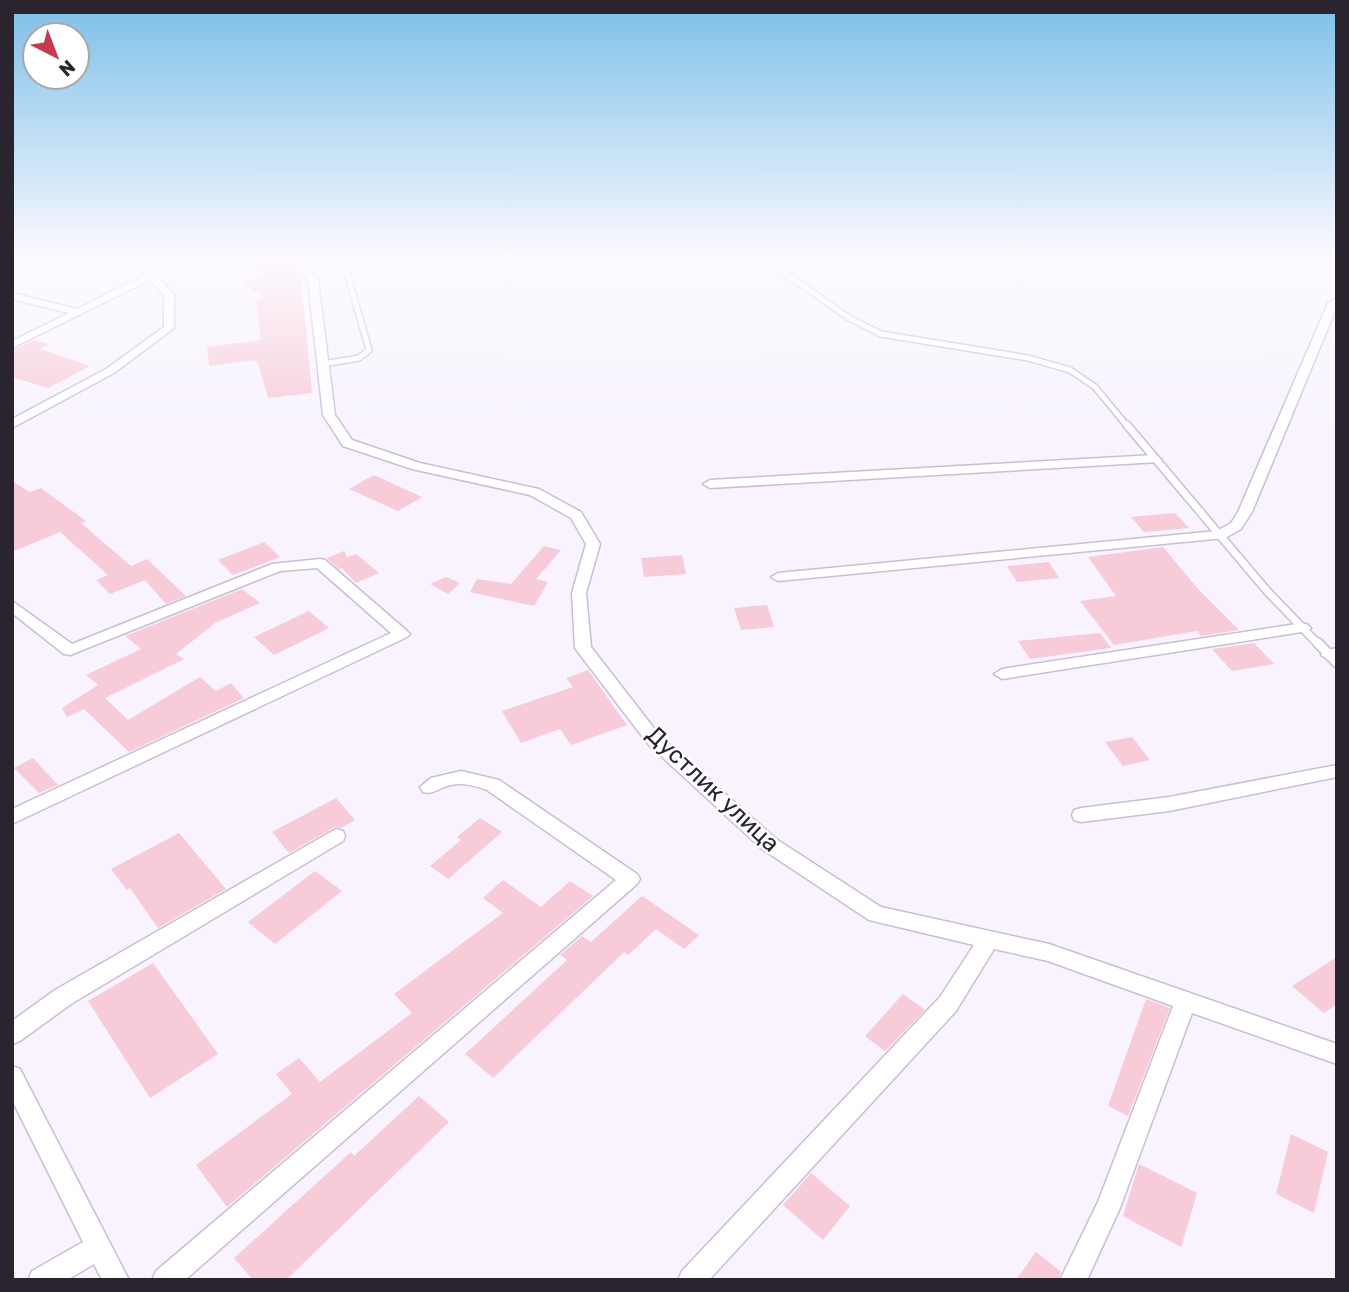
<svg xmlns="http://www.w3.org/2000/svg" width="1349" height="1292" font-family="Rubik,sans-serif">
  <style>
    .building { fill: #f7cbd8 }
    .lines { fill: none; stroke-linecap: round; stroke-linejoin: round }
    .service-far2-casing { stroke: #c9bed8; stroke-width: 8 }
    .service-far1-casing { stroke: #c9bed8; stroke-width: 10 }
    .service-casing { stroke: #c9bed8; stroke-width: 12 }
    .minor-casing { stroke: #c9bed8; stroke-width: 3 }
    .service-far2 { stroke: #fff; stroke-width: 5 }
    .service-far1 { stroke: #fff; stroke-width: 7 }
    .service { stroke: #fff; stroke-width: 9 }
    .minor { fill: #fff; fill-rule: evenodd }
    .labels { text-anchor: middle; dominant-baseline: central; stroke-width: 5; stroke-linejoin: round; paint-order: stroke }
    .street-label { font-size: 24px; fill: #29242e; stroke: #fff }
  </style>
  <rect width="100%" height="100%" fill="#f8f3fe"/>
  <!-- building -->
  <g class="building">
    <polygon points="248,257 281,257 301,277 312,393 268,398 258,363 254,360 209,366 207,347 261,340 256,300 265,298 242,283 266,276"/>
    <polygon points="35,340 50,344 40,349 90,366 48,388 12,377 12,350"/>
    <polygon points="374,475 422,497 398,511 349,489"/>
    <polygon points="12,481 30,492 41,488 86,521 81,523 131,566 147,559 186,596 166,604 145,580 110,594 96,580 108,575 60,532 12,552"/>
    <polygon points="1175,513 1189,528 1144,532 1131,517"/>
    <polygon points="264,542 280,557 233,575 218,560"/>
    <polygon points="544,546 561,550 536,579 548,582 534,606 470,592 477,579 511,584"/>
    <polygon points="1163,547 1198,589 1239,630 1201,636 1197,631 1114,645 1080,601 1116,596 1088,557"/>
    <polygon points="344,551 347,557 356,554 379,573 356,583 342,568 339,569 327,558"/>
    <polygon points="682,555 686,574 644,577 641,558"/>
    <polygon points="1049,562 1059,578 1017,582 1007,566"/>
    <polygon points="446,577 460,583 448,594 430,584"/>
    <polygon points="242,589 260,603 215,623 176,654 184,659 105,698 128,720 200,677 216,691 231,683 244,698 129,752 84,709 67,717 62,708 98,685 86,675 141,649 125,636"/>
    <polygon points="767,605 774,627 741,630 734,608"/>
    <polygon points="309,611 329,628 274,655 254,637"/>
    <polygon points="1100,633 1111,648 1030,659 1018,641"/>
    <polygon points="1254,643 1274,664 1232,671 1212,649"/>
    <polygon points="588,670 627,725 571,745 560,729 521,743 502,711 573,687 566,678"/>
    <polygon points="1132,737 1150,760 1123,766 1105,742"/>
    <polygon points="33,758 58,785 39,793 14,768"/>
    <polygon points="336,798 355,820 341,828 335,827 289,853 272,832"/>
    <polygon points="480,818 502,832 448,879 430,866 461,840 457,837"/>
    <polygon points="179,833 226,889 158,928 130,888 127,890 111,869"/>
    <polygon points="315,871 342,891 275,944 248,922"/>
    <polygon points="503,880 541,907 570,881 593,896 227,1207 196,1165 292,1094 276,1074 299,1058 320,1082 412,1013 394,994 503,913 483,898"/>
    <polygon points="642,896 699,935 684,949 656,929 628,955 624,952 493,1078 465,1054 567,960 560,955 582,936 591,942"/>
    <polygon points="1337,957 1337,1004 1324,1013 1292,986"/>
    <polygon points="153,963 218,1054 150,1098 88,1001"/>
    <polygon points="903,994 925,1010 885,1051 865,1036"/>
    <polygon points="1146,999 1170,1008 1128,1116 1108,1106"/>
    <polygon points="419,1096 449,1122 286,1280 253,1280 234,1258 351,1152 354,1156"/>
    <polygon points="1291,1134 1328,1152 1314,1213 1276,1194"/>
    <polygon points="1139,1164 1197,1193 1181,1247 1123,1216"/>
    <polygon points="811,1173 850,1206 823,1240 783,1205"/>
    <polygon points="1036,1252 1061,1272 1058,1280 1016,1280"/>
  </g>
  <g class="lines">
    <defs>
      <g id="service-far2">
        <polyline points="762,257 849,318 881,334 1028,358 1070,370 1095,387 1128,427"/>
        <polyline points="323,364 359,358 369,350 347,273 338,257"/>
      </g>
      <polyline id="service-far1" points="1127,425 1267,591 1319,645"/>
      <polyline id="service" points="1318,643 1337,663"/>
      <g id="minor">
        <polygon points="128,257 138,257 174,294 174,328 114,373 12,428 12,419 106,369 164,327 164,295 150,280 12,348 12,341 69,313 12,299 12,293 77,309 145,275"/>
        <polygon points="289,257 299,257 318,280 335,415 352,440 420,463 539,489 581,512 600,544 586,593 591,647 660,736 776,839 881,907 1049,944 1337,1044 1337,1064 1192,1013 1120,1208 1087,1280 1060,1280 1098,1202 1173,1006 1048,961 994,949 956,1011 709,1280 678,1280 682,1271 940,997 974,945 869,920 762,849 648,744 575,648 572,593 586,544 571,518 530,495 412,469 343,446 323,415 308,280"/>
        <polygon points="1333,300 1337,301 1337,306 1252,512 1241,529 1225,538 778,581 771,577 778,573 1217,531 1231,523 1238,512 1328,303"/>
        <polygon points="1155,455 1161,459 1159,462 710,488 703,484 710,480"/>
        <polygon points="320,559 325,560 407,631 410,634 407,637 12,824 12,809 391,633 317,568 280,571 70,655 64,654 12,613 12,601 72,644 272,564"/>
        <polygon points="1303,623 1308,625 1311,628 1308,631 1002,679 994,674 1002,669"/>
        <polygon points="1337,648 1337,658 1329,660 1321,655 1323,651"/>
        <polygon points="1337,765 1337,777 1169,811 1081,822 1074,820 1072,815 1074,810 1081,808 1169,797"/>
        <path d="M 461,771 L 499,780 L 637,874 L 640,879 L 637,884 L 185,1280 L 152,1280 L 156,1271 L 616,880 L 487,790 C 475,786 463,782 451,785 C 440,787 434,795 423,792 L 420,787 L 431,778 Z"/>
        <polygon points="336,829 343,831 345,836 343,841 71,1004 20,1041 12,1044 12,1021 55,990"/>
        <polygon points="12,1066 20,1069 129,1280 102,1280 94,1264 67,1280 28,1280 32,1271 83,1242 12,1100"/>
      </g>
    </defs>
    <!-- service-far2 casing -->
    <use href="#service-far2" class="service-far2-casing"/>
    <!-- service-far1 casing -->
    <use href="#service-far1" class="service-far1-casing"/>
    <!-- service casing -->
    <use href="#service" class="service-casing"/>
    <!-- minor casing -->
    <use href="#minor" class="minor-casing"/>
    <!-- service-far2 -->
    <use href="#service-far2" class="service-far2"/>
    <!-- service-far1 -->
    <use href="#service-far1" class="service-far1"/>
    <!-- service -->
    <use href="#service" class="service"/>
    <!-- minor -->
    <use href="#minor" class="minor"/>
  </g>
  <!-- sky -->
  <linearGradient id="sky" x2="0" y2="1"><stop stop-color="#7dbfe8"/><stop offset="0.59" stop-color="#fcfaff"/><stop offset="1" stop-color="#fcfaff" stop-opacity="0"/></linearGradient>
  <rect width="1349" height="438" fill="url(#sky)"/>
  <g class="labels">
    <!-- street labels -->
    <g class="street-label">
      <text transform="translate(713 789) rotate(43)">Дустлик улица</text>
    </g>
  </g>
  <!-- border -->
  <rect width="1349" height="1292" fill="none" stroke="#29242e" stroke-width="28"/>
  <!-- north arrow -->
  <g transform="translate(56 56) rotate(138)"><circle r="33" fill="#ffffff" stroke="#a9a7ab" stroke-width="2"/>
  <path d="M0-5L12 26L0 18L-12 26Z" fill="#c93950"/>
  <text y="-10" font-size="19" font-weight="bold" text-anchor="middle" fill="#29242e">N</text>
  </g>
</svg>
